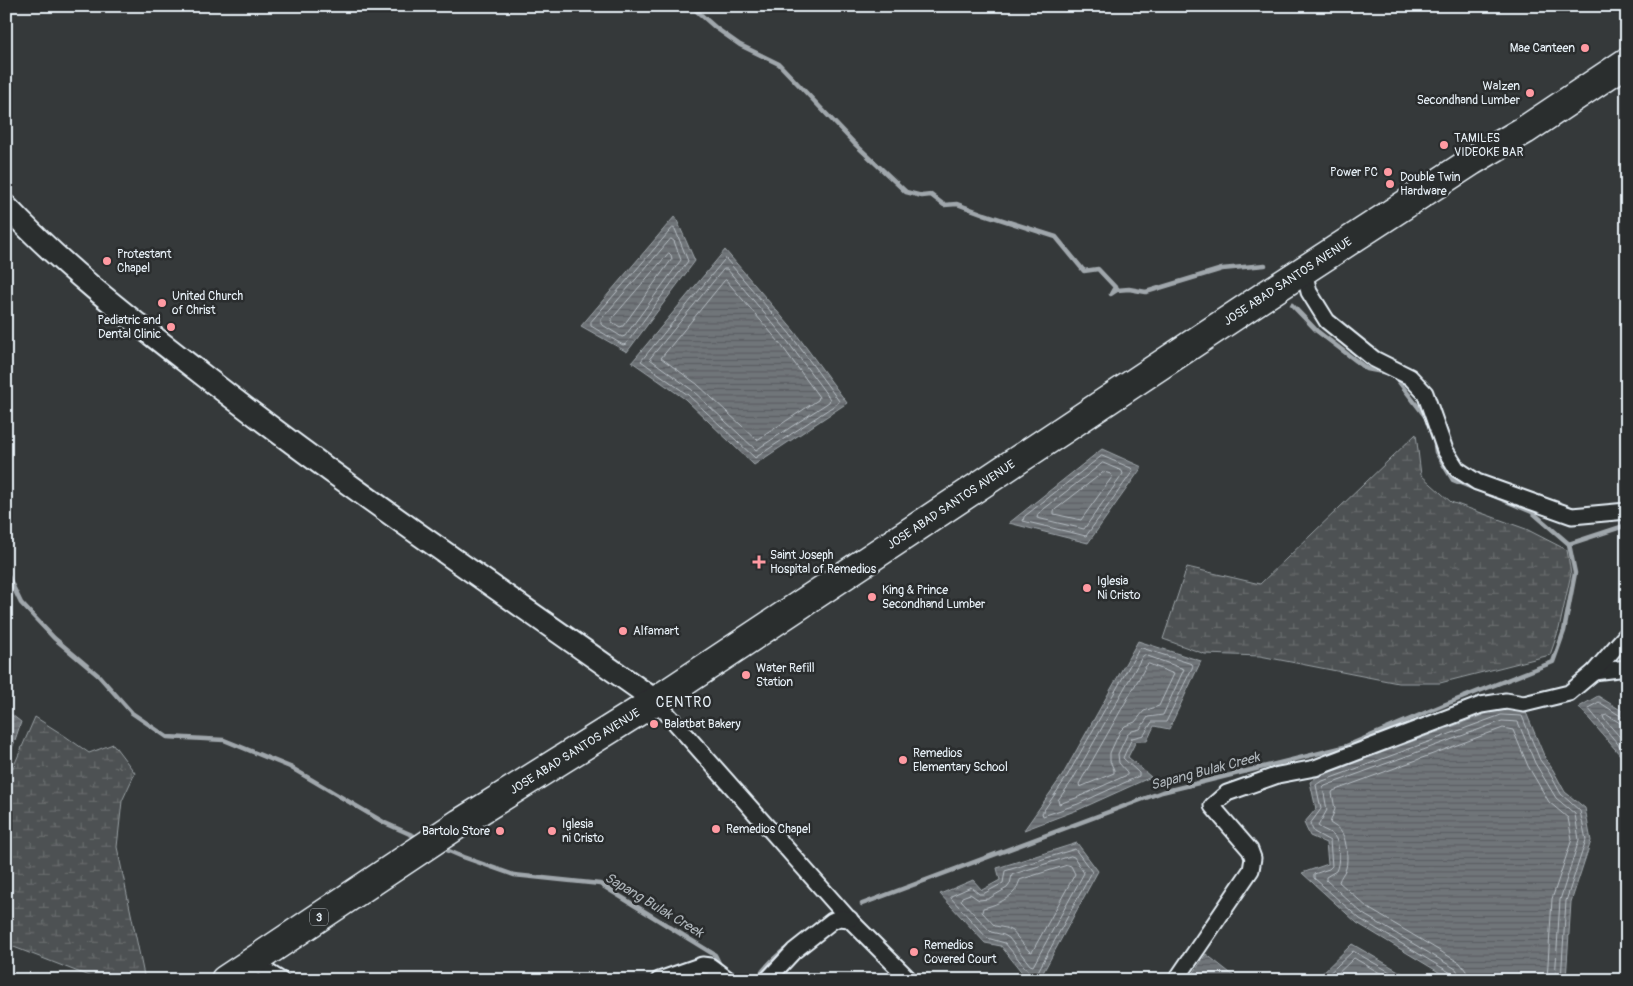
<svg xmlns="http://www.w3.org/2000/svg" width="1633" height="986" font-family="Pangolin,sans-serif">
  <style>
    .wetland { fill: url(#wetland-marsh); stroke: #9aa1a5 }
    .water { fill: url(#water-rules); stroke: #a0a7ac }
    .lines { fill: none; stroke-linecap: round; stroke-linejoin: round }
    .shore { stroke: #b8bfc5; stroke-width: 1 }
    .stream { stroke: #a0a7ac; stroke-width: 4.5 }
    .street-casing { stroke: #e8f1f8; stroke-width: 19 }
    .secondary-casing { stroke: #e8f1f8; stroke-width: 25 }
    .highway-casing { stroke: #e8f1f8; stroke-width: 31 }
    .street { stroke: #2a2d2e; stroke-width: 15 }
    .secondary { stroke: #2a2d2e; stroke-width: 21 }
    .highway { stroke: #2a2d2e; stroke-width: 28 }
    .poi-dot { fill: #ff9aa2; stroke: #2a2d2e; stroke-width: 2 }
    .labels { text-anchor: middle; dominant-baseline: central; stroke-width: 5; stroke-linejoin: round; paint-order: stroke }
    .shield { fill: #2a2d2e; stroke: #afb6bb; stroke-width: 1 }
    .shield-label { font-size: 11px; font-weight: bold; fill: #e8f1f8 }
    .poi-label { font-size: 12px; fill: #e8f1f8; stroke: #2a2d2e; text-anchor: start }
    .street-label { font-size: 12px; fill: #e8f1f8; stroke: #2a2d2e }
    .neighbourhood-label { font-size: 14px; letter-spacing: 1px; fill: #e8f1f8; stroke: #2a2d2e }
    .water-label { font-size: 14px; font-style: italic; fill: #acb3b8; stroke: #2a2d2e }
  </style>
  <defs>
    <pattern id="wetland-marsh" width="20" height="14" patternUnits="userSpaceOnUse" patternTransform="scale(1.25)"><rect width="20" height="14" fill="#4d5152"/><path d="M1 5h8M5 5V1M11 12h8M15 12V8" fill="none" stroke="#676a6c"/></pattern>
    <pattern id="water-rules" width="6" height="5" patternUnits="userSpaceOnUse" patternTransform="scale(1.25)"><rect width="6" height="5" fill="#707579"/><path d="M0 2.5h6" fill="none" stroke="#5b5e62"/></pattern>
  </defs>
  <rect width="100%" height="100%" fill="#35393a"/>
  <filter id="ink" filterUnits="userSpaceOnUse"><feTurbulence type="fractalNoise" baseFrequency=".02" numOctaves="2"/><feDisplacementMap in="SourceGraphic" scale="10" xChannelSelector="R" yChannelSelector="G"/><feConvolveMatrix kernelMatrix="1 2 1 2 8 2 1 2 1" color-interpolation-filters="sRGB"/></filter>
  <g filter="url(#ink)">
    <!-- wetland -->
    <g class="wetland">
      <polygon points="1416,434 1421,475 1451,502 1526,529 1567,550 1571,574 1559,629 1550,655 1440,683 1398,683 1260,656 1205,654 1163,639 1187,567 1260,584"/>
      <polygon points="35,717 65,736 89,753 113,744 135,773 122,801 117,847 145,980 99,980 6,944 6,784"/>
    </g>
    <!-- water -->
    <g class="water">
      <polygon points="675,216 695,261 627,352 581,326"/>
      <polygon points="725,250 794,331 847,403 754,465 685,399 632,362"/>
      <polygon points="1102,449 1142,467 1088,543 1009,523"/>
      <polygon points="1138,641 1201,661 1169,729 1154,726 1147,741 1136,741 1128,757 1151,777 1080,809 1024,830 1062,776"/>
      <polygon points="1598,696 1627,714 1627,763 1579,707"/>
      <polygon points="1499,709 1525,710 1545,758 1553,770 1565,792 1585,808 1591,841 1571,902 1566,980 1452,980 1357,923 1302,873 1328,864 1326,843 1310,836 1304,823 1316,809 1310,782 1317,777"/>
      <polygon points="7,711 21,722 6,767 6,712"/>
      <polygon points="1077,843 1098,871 1039,980 1024,980 1024,975 1001,946 985,943 940,894 973,880 982,890 1000,880 997,868"/>
      <polygon points="1352,944 1414,980 1315,980"/>
      <polygon points="1206,954 1239,980 1189,980"/>
    </g>
    <g class="lines">
      <!-- shore -->
      <g class="shore">
        <polygon points="673,228 675,229 688,261 626,344 623,345 591,326 591,322"/>
        <polygon points="671,239 674,241 681,260 625,336 622,337 601,324 601,320"/>
        <polygon points="669,253 671,255 672,259 623,326 620,327 612,322 612,319"/>
        <polygon points="726,259 790,334 839,401 838,403 755,458 688,395 641,361 724,260"/>
        <polygon points="724,269 727,269 785,338 830,399 829,402 756,450 692,390 650,359"/>
        <polygon points="726,280 779,342 819,397 818,400 757,440 697,384 661,358 724,281"/>
        <polygon points="1102,456 1131,468 1133,471 1086,536 1023,521 1024,517"/>
        <polygon points="1103,463 1122,471 1123,474 1084,529 1037,518 1038,514"/>
        <polygon points="1104,472 1111,474 1112,477 1081,520 1054,514 1054,511"/>
        <polygon points="1142,648 1192,664 1193,666 1166,722 1152,722 1144,735 1132,738 1123,758 1139,773 1139,776 1078,804 1043,816 1042,813 1066,778 1139,649"/>
        <polygon points="1145,655 1184,669 1163,715 1148,717 1140,729 1132,731 1127,735 1118,754 1119,763 1127,772 1127,775 1076,798 1059,804 1058,800 1072,781 1142,657"/>
        <polygon points="1149,664 1174,674 1159,706 1144,711 1135,722 1125,726 1120,731 1110,753 1110,761 1114,770 1114,773 1080,787 1079,784 1146,666"/>
        <polyline points="1627,718 1622,717 1599,702 1588,708 1627,755"/>
        <polyline points="1627,724 1620,723 1607,715 1603,716 1604,719 1627,745"/>
        <polygon points="1071,856 1074,857 1084,873 1033,966 1030,965 1009,938 1004,935 991,932 961,900 962,897 970,894 979,900 988,899 1007,888 1010,884 1012,875"/>
        <path d="M 1068,865 L 1071,866 L 1075,874 L 1032,952 L 1029,951 L 1012,931 L 1006,928 L 995,926 L 982,912 L 983,908 C 993,906 1007,900 1014,892 C 1017,889 1018,884 1020,880 Z"/>
        <polyline points="1029,980 1028,971 1005,943 987,938 951,898 951,896 971,887 979,894 983,894 1003,883 1005,871 1075,849 1092,872 1036,975 1035,980"/>
        <polyline points="1322,980 1353,951 1404,980"/>
        <polyline points="1331,980 1354,958 1392,980"/>
        <polyline points="1454,980 1451,973 1360,919 1314,878 1314,874 1329,869 1332,866 1330,841 1314,832 1310,824 1321,809 1316,785 1320,782 1501,715 1522,716 1540,760 1549,772 1561,794 1580,811 1586,840 1566,901 1561,980"/>
        <path d="M 1460,980 L 1459,974 L 1456,969 L 1363,914 L 1326,880 L 1326,877 L 1336,871 C 1340,864 1340,842 1334,836 C 1330,831 1322,830 1318,826 L 1327,810 L 1323,788 L 1325,786 L 1502,721 L 1518,722 L 1535,763 L 1556,798 L 1575,814 L 1579,840 L 1560,900 L 1555,980"/>
        <path d="M 1468,980 L 1466,971 L 1460,963 L 1368,908 L 1339,882 C 1340,877 1344,874 1346,868 C 1348,860 1347,841 1342,833 C 1339,828 1334,826 1330,823 L 1335,809 L 1332,793 L 1333,791 L 1503,728 L 1513,730 L 1528,766 L 1549,802 L 1568,818 L 1572,839 L 1552,899 L 1547,980"/>
      </g>
      <!-- stream -->
      <g class="stream">
        <polyline points="691,6 716,28 740,45 779,64 854,143 906,192 922,196 931,195 944,205 957,204 984,214 1056,237 1084,271 1098,269 1115,287 1111,294 1117,290 1129,289 1146,292 1222,269 1265,265"/>
        <polyline points="1292,305 1317,331 1367,369 1393,374 1428,420"/>
        <polyline points="1434,438 1436,452 1453,480 1475,489"/>
        <polyline points="1569,544 1627,525"/>
        <polyline points="6,572 21,603 54,638 99,676 132,713 167,737 224,740 290,767 385,823 421,839"/>
        <polyline points="442,848 463,857 514,875 600,884 715,955 721,967"/>
        <polyline points="862,904 1162,792 1344,747 1446,704 1553,662 1564,631 1575,573 1569,544 1532,512 1482,491"/>
        <path d="M 756,980 C 766,966 776,955 790,946"/>
      </g>
      <defs>
        <g id="street">
          <polyline points="1304,271 1309,292 1327,321 1374,359 1410,377 1425,393 1445,450 1457,469 1477,482 1572,516 1627,511"/>
          <polyline points="1594,672 1627,668"/>
          <polyline points="656,701 848,918 910,980"/>
          <polyline points="252,962 281,980"/>
          <polyline points="659,980 702,965 710,966 729,980"/>
          <polyline points="767,980 794,951 832,921 839,918 850,919"/>
          <polyline points="1176,980 1251,870 1253,858 1250,850 1212,806 1227,793 1278,775 1315,768 1481,705 1506,701 1524,704 1569,693 1594,672 1627,634"/>
        </g>
        <path id="secondary" d="M 6,206 C 64,268 132,320 199,372 C 347,488 503,592 656,701"/>
        <g id="highway">
          <path id="s1" d="M 225,980 L 460,823 L 663,696 L 1266,295 L 1472,161 L 1525,130 L 1627,62"/>
        </g>
      </defs>
      <!-- street casing -->
      <use href="#street" class="street-casing"/>
      <!-- secondary casing -->
      <use href="#secondary" class="secondary-casing"/>
      <!-- highway casing -->
      <use href="#highway" class="highway-casing"/>
      <!-- street -->
      <use href="#street" class="street"/>
      <!-- secondary -->
      <use href="#secondary" class="secondary"/>
      <!-- highway -->
      <use href="#highway" class="highway"/>
    </g>
  </g>
  <!-- markers -->
  <g class="poi-dot">
    <circle cx="1585" cy="48" r="5"/>
    <circle cx="1530" cy="93" r="5"/>
    <circle cx="1444" cy="145" r="5"/>
    <circle cx="1388" cy="172" r="5"/>
    <circle cx="1390" cy="184" r="5"/>
    <circle cx="107" cy="261" r="5"/>
    <circle cx="162" cy="303" r="5"/>
    <circle cx="171" cy="327" r="5"/>
    <path d="M756.5 554.5h5v5h5v5h-5v5h-5v-5h-5v-5h5z"/>
    <circle cx="1087" cy="588" r="5"/>
    <circle cx="872" cy="597" r="5"/>
    <circle cx="623" cy="631" r="5"/>
    <circle cx="746" cy="675" r="5"/>
    <circle cx="654" cy="724" r="5"/>
    <circle cx="903" cy="760" r="5"/>
    <circle cx="716" cy="829" r="5"/>
    <circle cx="500" cy="831" r="5"/>
    <circle cx="552" cy="831" r="5"/>
    <circle cx="914" cy="952" r="5"/>
  </g>
  <g class="labels">
    <!-- shield labels -->
    <rect class="shield" x="310" y="908.5" width="18" height="17" rx="4"/>
    <g class="shield-label">
      <text x="319" y="917">3</text>
    </g>
    <!-- poi labels -->
    <g class="poi-label">
      <text x="1575" y="48" text-anchor="end">Mae Canteen</text>
      <text x="1520" y="86" text-anchor="end">Walzen<tspan x="1520" dy="14">Secondhand Lumber</tspan></text>
      <text x="1454" y="138">TAMILES<tspan x="1454" dy="14">VIDEOKE BAR</tspan></text>
      <text x="1378" y="172" text-anchor="end">Power PC</text>
      <text x="1400" y="177">Double Twin<tspan x="1400" dy="14">Hardware</tspan></text>
      <text x="117" y="254">Protestant<tspan x="117" dy="14">Chapel</tspan></text>
      <text x="172" y="296">United Church<tspan x="172" dy="14">of Christ</tspan></text>
      <text x="161" y="320" text-anchor="end">Pediatric and<tspan x="161" dy="14">Dental Clinic</tspan></text>
      <text x="770" y="555">Saint Joseph<tspan x="770" dy="14">Hospital of Remedios</tspan></text>
      <text x="1097" y="581">Iglesia<tspan x="1097" dy="14">Ni Cristo</tspan></text>
      <text x="882" y="590">King &amp; Prince<tspan x="882" dy="14">Secondhand Lumber</tspan></text>
      <text x="633" y="631">Alfamart</text>
      <text x="756" y="668">Water Refill<tspan x="756" dy="14">Station</tspan></text>
      <text x="664" y="724">Balatbat Bakery</text>
      <text x="913" y="753">Remedios<tspan x="913" dy="14">Elementary School</tspan></text>
      <text x="562" y="824">Iglesia<tspan x="562" dy="14">ni Cristo</tspan></text>
      <text x="726" y="829">Remedios Chapel</text>
      <text x="490" y="831" text-anchor="end">Bartolo Store</text>
      <text x="924" y="945">Remedios<tspan x="924" dy="14">Covered Court</tspan></text>
    </g>
    <!-- street labels -->
    <g class="street-label">
      <text stroke="none"><textPath href="#s1" startOffset="1272">JOSE ABAD SANTOS AVENUE</textPath></text>
      <text stroke="none"><textPath href="#s1" startOffset="868">JOSE ABAD SANTOS AVENUE</textPath></text>
      <text stroke="none"><textPath href="#s1" startOffset="418">JOSE ABAD SANTOS AVENUE</textPath></text>
    </g>
    <!-- neighbourhood labels -->
    <g class="neighbourhood-label">
      <text x="684" y="702">CENTRO</text>
    </g>
    <!-- water labels -->
    <g class="water-label">
      <text transform="translate(1205 771) rotate(-15)">Sapang Bulak Creek</text>
      <text transform="translate(654 905) rotate(31)">Sapang Bulak Creek</text>
    </g>
  </g>
  <!-- margin -->
  <rect width="1633" height="986" fill="none" stroke="#2a2d2e" stroke-width="25"/>
  <rect x="12" y="12" width="1608" height="961" fill="none" stroke="#e8f1f8" stroke-width="2" filter="url(#ink)"/>
</svg>
